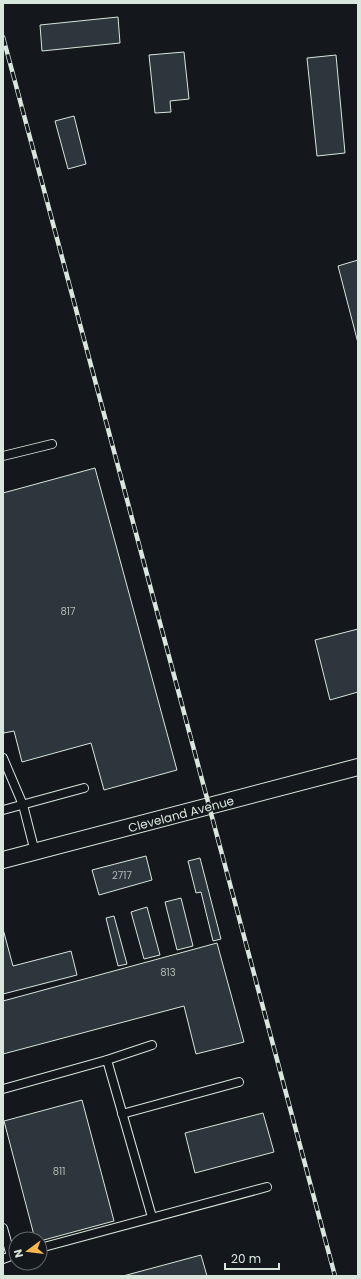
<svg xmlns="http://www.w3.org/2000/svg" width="361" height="1279" font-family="Poppins,sans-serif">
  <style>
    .building { fill: #2c363c; stroke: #d8e6dc }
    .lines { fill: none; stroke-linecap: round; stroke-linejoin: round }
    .service-casing { stroke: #d8e6dc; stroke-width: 10 }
    .minor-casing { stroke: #d8e6dc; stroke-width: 18 }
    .service { stroke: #14181c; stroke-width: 8 }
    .minor { stroke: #14181c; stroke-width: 16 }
    .rail-casing { stroke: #d8e6dc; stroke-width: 4.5 }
    .rail { stroke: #14181c; stroke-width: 3; stroke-dasharray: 9; stroke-linecap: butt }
    .labels { text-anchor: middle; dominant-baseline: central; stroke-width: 3; stroke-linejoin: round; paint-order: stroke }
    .number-label { font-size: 10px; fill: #adbab4 }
    .street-label { font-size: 12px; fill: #d8e6dc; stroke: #14181c }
  </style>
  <rect width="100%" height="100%" fill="#14181c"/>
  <!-- building -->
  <g class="building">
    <polygon points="118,17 120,43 42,51 40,25"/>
    <polygon points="184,52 189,99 170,101 171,112 155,113 149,55"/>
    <polygon points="336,55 345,153 317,156 307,58"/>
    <polygon points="74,116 86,164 68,169 55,121"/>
    <polygon points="358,260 358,343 338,266"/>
    <polygon points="95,468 177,770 104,790 91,743 22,762 14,731 4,733 3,729 3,493"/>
    <polygon points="358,629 358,692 330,700 315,640"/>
    <polygon points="146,856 152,880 99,895 92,870"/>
    <polygon points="200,858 221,939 213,941 201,892 196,893 188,861"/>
    <polygon points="181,898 193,946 177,950 165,902"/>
    <polygon points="147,907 160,955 144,959 131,912"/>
    <polygon points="114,916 127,964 118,966 106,918"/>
    <polygon points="3,929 13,966 71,951 77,975 3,994"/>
    <polygon points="217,943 244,1042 196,1054 184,1006 3,1054 3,1001"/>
    <polygon points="82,1100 114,1221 40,1241 40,1239 35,1239 4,1121"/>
    <polygon points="263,1113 274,1152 195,1173 185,1133"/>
    <polygon points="201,1255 207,1276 123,1276"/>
  </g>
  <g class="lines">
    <defs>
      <g id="service">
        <polyline points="3,456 52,444"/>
        <polyline points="3,758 23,805 35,852"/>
        <polyline points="3,810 84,788"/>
        <polyline points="107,1060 152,1217"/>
        <polyline points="3,1089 107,1060 152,1045"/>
        <polyline points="122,1114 239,1082"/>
        <polyline points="3,1228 11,1256 3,1259"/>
        <polyline points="40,1248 267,1187"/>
      </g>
      <polyline id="minor" points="3,860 358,767"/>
    </defs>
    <!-- service casing -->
    <use href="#service" class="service-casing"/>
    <!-- minor casing -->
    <use href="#minor" class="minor-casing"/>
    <!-- service -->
    <use href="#service" class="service"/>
    <!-- minor -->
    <use href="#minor" class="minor"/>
    <defs>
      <polyline id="rail" points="3,37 335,1276"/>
    </defs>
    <!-- rail casing -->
    <use href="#rail" class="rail-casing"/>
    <!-- rail -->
    <use href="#rail" class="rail"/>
  </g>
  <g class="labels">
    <!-- number labels -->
    <g class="number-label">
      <text x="68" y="611">817</text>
      <text x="122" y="875">2717</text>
      <text x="168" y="972">813</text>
      <text x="59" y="1171">811</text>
    </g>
    <!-- street labels -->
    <g class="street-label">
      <text transform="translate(181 814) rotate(-15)">Cleveland Avenue</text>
    </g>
  </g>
  <!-- border -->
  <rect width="361" height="1279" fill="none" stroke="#d8e6dc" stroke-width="8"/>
  <!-- north arrow -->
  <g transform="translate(28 1251) rotate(255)"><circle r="19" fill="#14181c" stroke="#626a69"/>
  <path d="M0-3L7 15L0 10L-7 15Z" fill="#ffb74d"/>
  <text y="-6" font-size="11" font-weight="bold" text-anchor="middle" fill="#d8e6dc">N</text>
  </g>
  <!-- scale -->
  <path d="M225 1263v6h54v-6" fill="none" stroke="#d8e6dc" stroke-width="2"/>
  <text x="231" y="1263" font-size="12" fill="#d8e6dc" stroke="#14181c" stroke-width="3" paint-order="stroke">20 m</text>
</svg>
